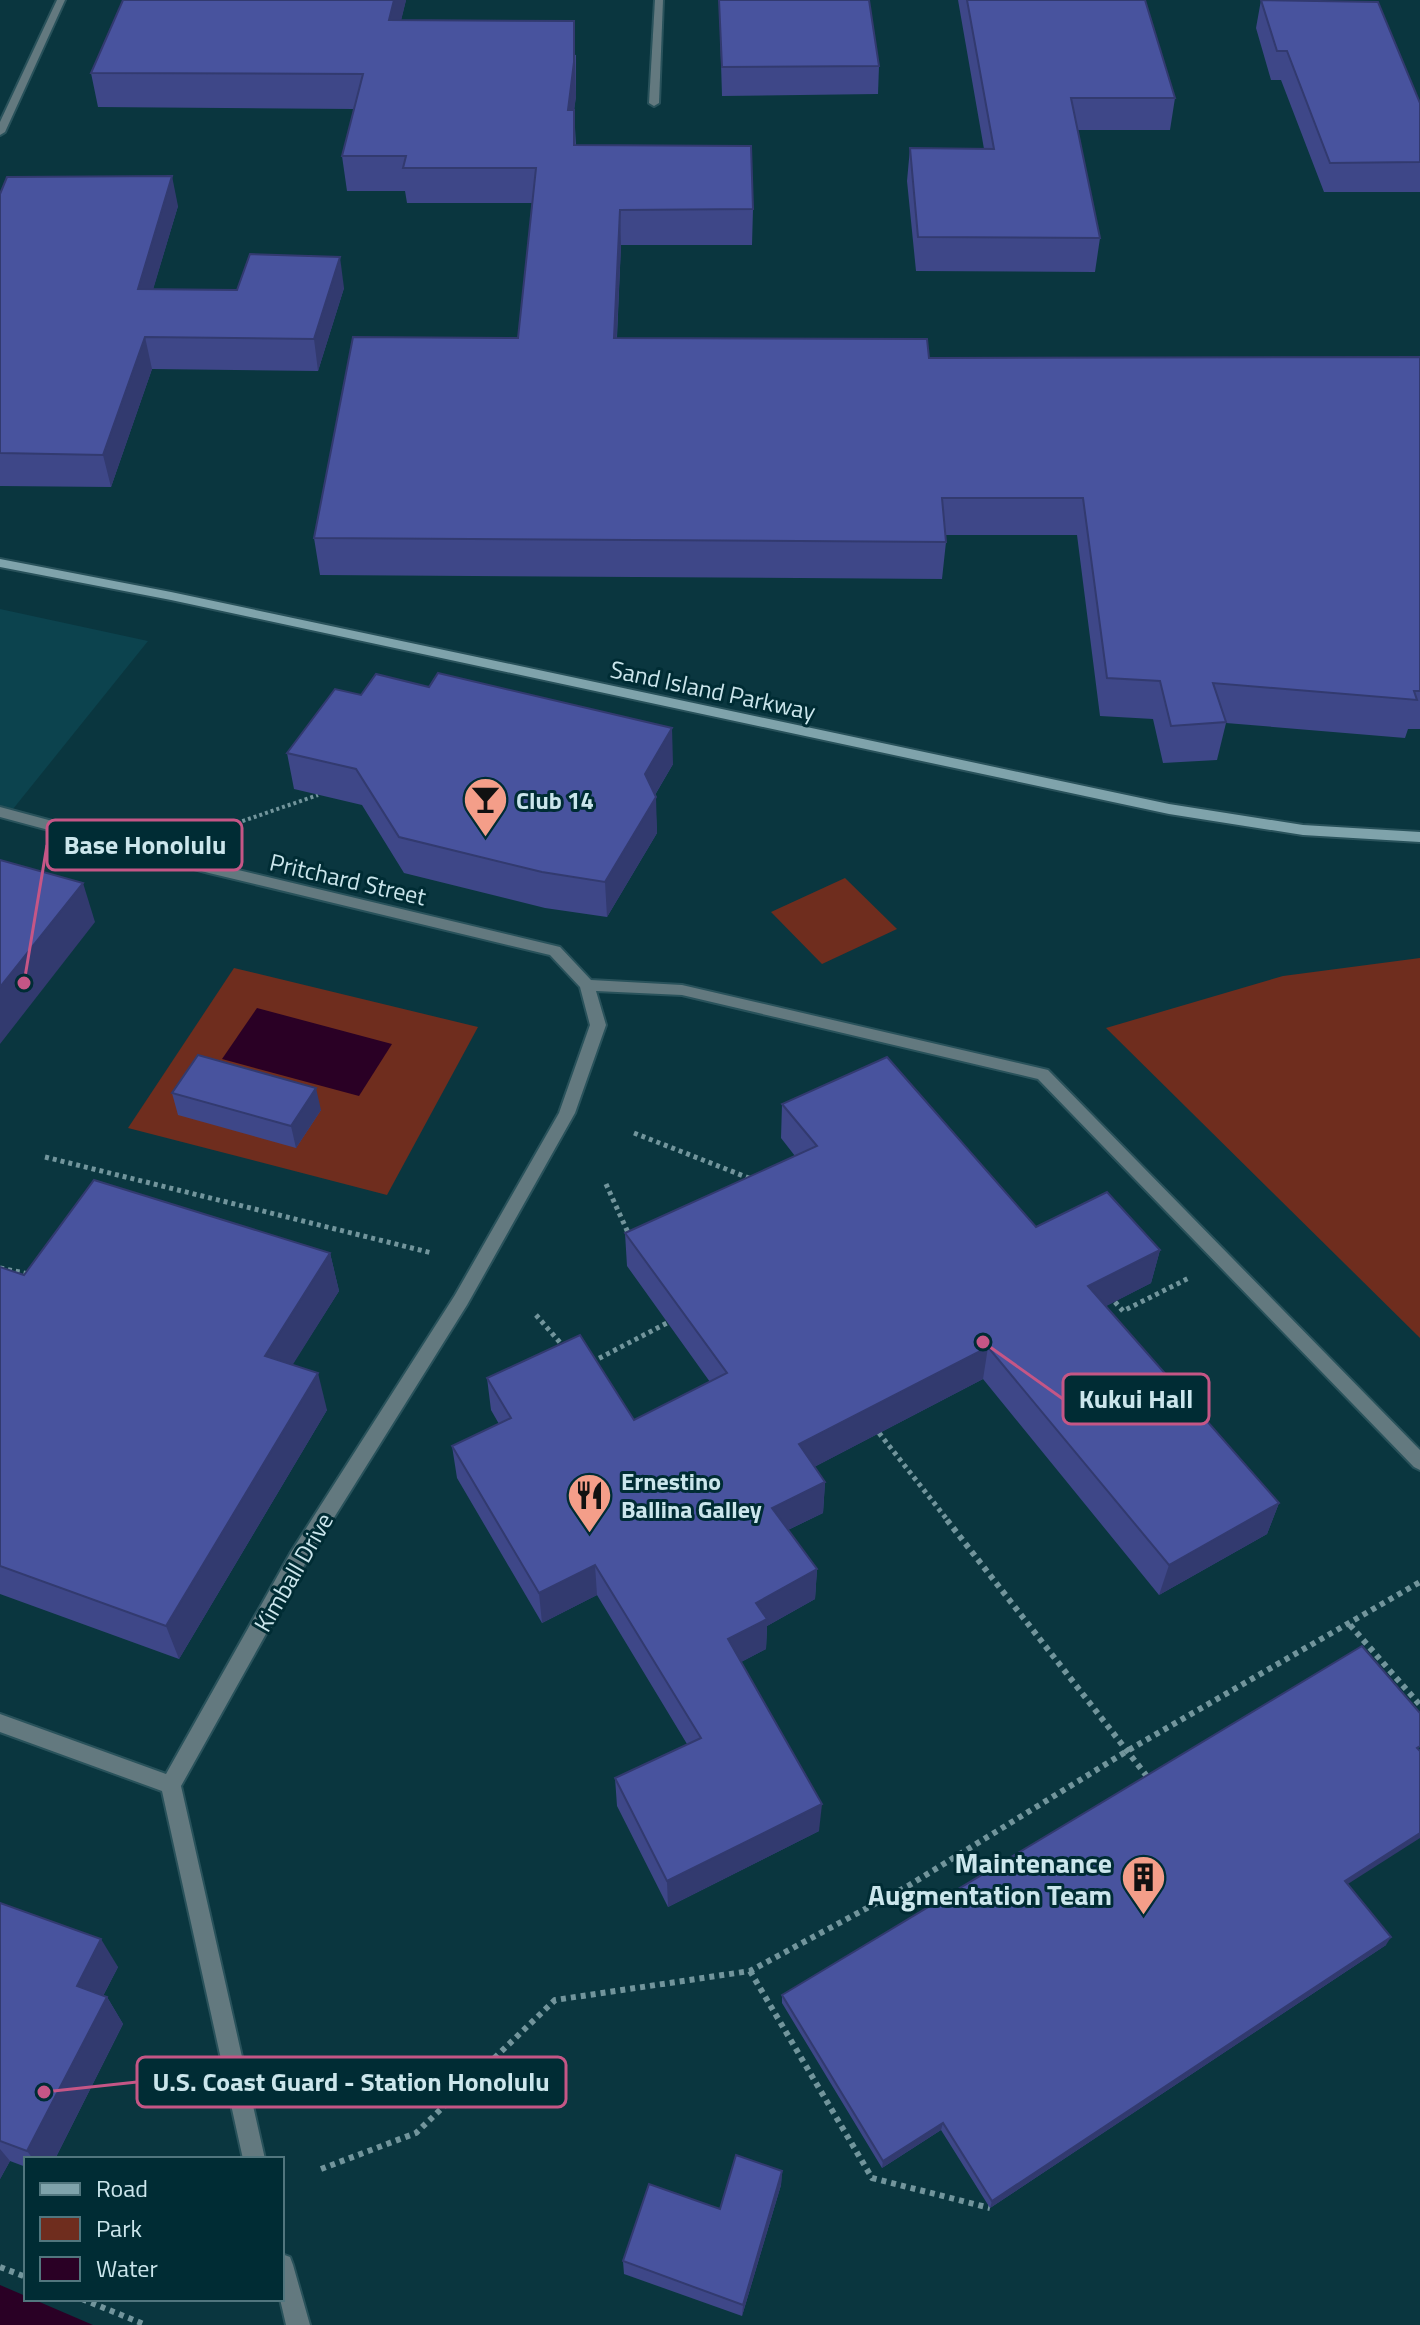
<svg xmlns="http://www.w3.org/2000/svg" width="1420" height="2325" font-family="'Titillium Web',sans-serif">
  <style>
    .built { fill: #0c434e }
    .green { fill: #6f2d1e }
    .water { fill: #2a0025 }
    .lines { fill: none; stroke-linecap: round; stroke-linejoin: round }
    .lane-casing { stroke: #29525b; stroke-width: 4 }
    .street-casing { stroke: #29525b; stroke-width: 4 }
    .secondary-casing { stroke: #29525b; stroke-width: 4 }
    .path-far2 { stroke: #72959c; stroke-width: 4; stroke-dasharray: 3 3; stroke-linecap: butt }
    .path-far1 { stroke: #72959c; stroke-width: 5; stroke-dasharray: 4 4; stroke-linecap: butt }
    .path { stroke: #72959c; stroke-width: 6; stroke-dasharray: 5 5; stroke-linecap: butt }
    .lane { fill: #63797f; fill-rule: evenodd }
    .street { fill: #63797f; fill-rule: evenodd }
    .secondary { fill: #7fa3ab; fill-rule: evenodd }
    .wall { fill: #3e4788 }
    .shaded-wall { fill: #323a6f }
    .building { fill: #48539e; stroke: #323a6f; stroke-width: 2 }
    .labels { text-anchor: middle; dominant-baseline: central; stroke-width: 6; stroke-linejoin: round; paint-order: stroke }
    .street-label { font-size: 24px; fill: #cbe6ec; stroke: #002c34 }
    .poi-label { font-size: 24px; font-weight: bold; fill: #cbe6ec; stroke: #002c34; text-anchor: start }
    .near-poi-label { font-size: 28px; font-weight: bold; fill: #cbe6ec; stroke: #002c34; text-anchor: end }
    .leader { fill: none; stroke: #c55686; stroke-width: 3 }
    .callout-dot { fill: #c55686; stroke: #002c34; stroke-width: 3 }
    .callout { fill: #002c34; stroke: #c55686; stroke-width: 3 }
    .callout-label { font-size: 26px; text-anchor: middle; font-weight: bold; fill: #cbe6ec }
  </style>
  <rect width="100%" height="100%" fill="#0a363f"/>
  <!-- built -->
  <polygon class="built" points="0,609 148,641 9,814 0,812"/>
  <!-- green -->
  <g class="green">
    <polygon points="845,878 897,929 822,964 771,912"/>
    <polygon points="1420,958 1420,1338 1106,1028 1283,976"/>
    <polygon points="234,968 478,1027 387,1195 128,1128"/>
  </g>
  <!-- water -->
  <g class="water">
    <polygon points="257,1008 392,1044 359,1096 222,1059"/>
    <polygon points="0,2285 93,2325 0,2325"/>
  </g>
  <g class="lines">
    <defs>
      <g id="lane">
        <polygon points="0,807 209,863 560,947 591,980 682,985 1048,1070 1420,1450 1420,1470 1414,1467 1038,1079 682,995 596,991 606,1025 575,1113 467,1305 305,1564 181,1786 265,2159 243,2159 162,1791 0,1732 0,1714 166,1774 291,1552 455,1295 559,1113 590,1025 580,987 550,955 209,873 0,817"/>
        <polygon points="282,2254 290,2257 293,2265 310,2325 286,2325 280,2299 282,2299"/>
      </g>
      <g id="street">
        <polygon points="57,0 65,0 5,132 0,135 0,122"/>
        <polygon points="655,0 663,0 659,103 654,106 649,103"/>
      </g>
      <polygon id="secondary" points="0,559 171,592 1169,804 1303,825 1420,832 1420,842 1303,835 1169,814 171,600 0,567"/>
    </defs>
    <!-- lane casing -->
    <use href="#lane" class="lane-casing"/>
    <!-- street casing -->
    <use href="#street" class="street-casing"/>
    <!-- secondary casing -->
    <use href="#secondary" class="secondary-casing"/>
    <!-- path-far2 -->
    <polyline class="path-far2" points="214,831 318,795"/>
    <!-- path-far1 -->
    <g class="path-far1">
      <polyline points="634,1133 754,1180"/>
      <polyline points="45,1157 432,1253"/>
      <polyline points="606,1184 630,1237"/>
      <polyline points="0,1268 29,1274"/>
      <polyline points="1115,1302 1123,1311 1189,1278"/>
      <polyline points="536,1315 564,1347"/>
      <polyline points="592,1362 667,1323"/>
      <polyline points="879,1433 949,1522"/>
    </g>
    <!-- path -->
    <g class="path">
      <polyline points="947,1520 1149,1779"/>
      <polyline points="1350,1625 1420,1705"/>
      <polyline points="750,1971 872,2178 990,2208"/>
      <polyline points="321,2169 416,2133 555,2000 750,1971 908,1886 1127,1751 1420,1582"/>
      <polyline points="0,2267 26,2277"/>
      <polyline points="82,2299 146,2325"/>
    </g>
    <!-- lane -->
    <use href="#lane" class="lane"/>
    <!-- street -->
    <use href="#street" class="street"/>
    <!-- secondary -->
    <use href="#secondary" class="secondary"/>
  </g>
  <!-- wall -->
  <g class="wall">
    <polygon points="123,0 406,0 401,20 576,55 576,96 574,110 576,145 753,209 752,245 621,245 617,338 929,358 1420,357 1420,729 1408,729 1405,738 1226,723 1217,760 1163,763 1153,719 1100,716 1077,535 945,535 946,542 942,579 320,575 314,538 518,338 533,203 407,203 405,191 347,191 342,156 354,109 98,107 91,73"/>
    <polygon points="719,0 869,0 879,66 878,94 722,96"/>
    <polygon points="958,0 1145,0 1175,98 1170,130 1078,130 1100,238 1095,272 916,271 907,181 910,148 984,149"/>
    <polygon points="1261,0 1420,103 1420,192 1324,192 1281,80 1271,80 1256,28"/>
    <polygon points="0,194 178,206 153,289 237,290 344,288 318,371 152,369 111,487 0,486"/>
    <polygon points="361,695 673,764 655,795 657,833 607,917 545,908 404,873 362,805 294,789 287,753"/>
    <polygon points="172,1093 321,1110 296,1148 178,1115"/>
    <polygon points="782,1104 1036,1227 1160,1250 1151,1283 1106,1306 1279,1503 1267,1534 1159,1595 983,1379 814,1467 825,1482 823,1513 788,1530 817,1569 815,1599 767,1626 766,1649 741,1662 819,1831 668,1907 617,1806 615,1778 687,1744 597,1595 542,1623 457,1478 452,1446 499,1424 491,1410 487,1378 634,1420 710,1382 627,1266 625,1233 795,1156 781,1138"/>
    <polygon points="330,1253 339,1291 292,1365 327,1410 179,1659 0,1594 0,1267 24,1275"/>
    <polygon points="1348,1884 1386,1945 990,2208 941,2130 882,2168 782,2003 782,1995"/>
    <polygon points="0,1903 118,1967 103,1996 107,1997 123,2024 55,2159 26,2159 26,2167 10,2161 0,2179"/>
    <polygon points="782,2171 781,2185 742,2316 624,2274 623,2261 720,2209"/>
  </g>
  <!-- shaded-wall -->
  <g class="shaded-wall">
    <polygon points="394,0 406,0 393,54 389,20"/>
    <polygon points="574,21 576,96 570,145 568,110"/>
    <polygon points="172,176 178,206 144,320 138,289"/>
    <polygon points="620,210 621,245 615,374 614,338"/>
    <polygon points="340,257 344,288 318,371 314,339"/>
    <polygon points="145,337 152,369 111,487 103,455"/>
    <polygon points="672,728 673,764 646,810 645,774"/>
    <polygon points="656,797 657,833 607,917 605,882"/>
    <polygon points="83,883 95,922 0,1044 0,987"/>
    <polygon points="316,1088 321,1110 296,1148 291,1126"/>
    <polygon points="1160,1250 1151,1283 1081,1319 1088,1286"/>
    <polygon points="330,1253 339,1291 275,1393 265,1356"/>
    <polygon points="988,1347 983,1379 797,1476 799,1444"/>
    <polygon points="318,1373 327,1410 179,1659 166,1626"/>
    <polygon points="825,1482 823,1513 771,1538 772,1508"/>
    <polygon points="1279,1503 1267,1534 1159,1595 1169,1565"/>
    <polygon points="595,1565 597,1595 542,1623 539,1593"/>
    <polygon points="817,1569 815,1599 767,1626 766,1649 728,1669 728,1639 756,1603"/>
    <polygon points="822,1804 819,1831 668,1907 667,1881"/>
    <polygon points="1420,1833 1420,1838 1340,1889 1345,1881"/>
    <polygon points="1391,1937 1386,1945 990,2208 992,2201"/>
    <polygon points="101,1939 118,1967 94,2013 77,1986"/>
    <polygon points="107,1997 123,2024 55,2159 33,2159 27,2151"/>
    <polygon points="943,2123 941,2130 882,2168 883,2161"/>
    <polygon points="0,2149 10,2161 0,2179"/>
    <polygon points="782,2171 781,2185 742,2316 743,2305"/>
  </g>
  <!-- building -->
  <g class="building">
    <polygon points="123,0 394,0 389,20 574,21 574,62 568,110 574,110 574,145 751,146 753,209 620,210 614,338 927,339 929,358 1420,357 1420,691 1414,691 1417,700 1213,683 1226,722 1171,726 1160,681 1107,678 1083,498 942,498 946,542 314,538 353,337 518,338 536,168 403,168 406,156 342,156 363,74 91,73"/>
    <polygon points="719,0 869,0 879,66 722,67"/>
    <polygon points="967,0 1145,0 1175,98 1071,98 1100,238 918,237 910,148 994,149"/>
    <polygon points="1261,0 1378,2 1420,103 1420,162 1330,163 1287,51 1277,51"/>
    <polygon points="172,176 138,289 237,290 250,254 340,257 314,339 145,337 103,455 0,453 0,194 7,177"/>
    <polygon points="438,673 672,728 645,774 656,797 605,882 542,872 399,837 356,769 287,753 335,689 361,695 376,674 429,687"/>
    <polygon points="0,860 83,883 0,987"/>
    <polygon points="198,1055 316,1088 291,1126 172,1093"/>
    <polygon points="887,1057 1036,1227 1107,1192 1160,1250 1088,1286 1279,1503 1169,1565 988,1347 799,1444 825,1482 772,1508 817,1569 756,1603 767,1619 728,1639 822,1804 667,1881 615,1778 701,1738 595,1565 539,1593 452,1446 511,1418 487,1378 580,1335 634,1420 727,1373 625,1233 817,1146 782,1104"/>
    <polygon points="94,1180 330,1253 265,1356 318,1373 166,1626 0,1566 0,1267 24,1275"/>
    <polygon points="1362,1646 1420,1713 1420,1746 1417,1748 1420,1751 1420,1833 1345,1881 1391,1937 992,2201 943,2123 883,2161 782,1995"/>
    <polygon points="0,1903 101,1939 77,1986 107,1997 27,2151 0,2141"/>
    <polygon points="736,2155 782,2171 743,2305 623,2261 649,2184 720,2209"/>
  </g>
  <!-- icons -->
  <defs>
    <symbol id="bar-pin" viewBox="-11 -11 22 30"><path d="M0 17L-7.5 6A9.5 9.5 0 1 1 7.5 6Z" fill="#f49e89" stroke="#002c34"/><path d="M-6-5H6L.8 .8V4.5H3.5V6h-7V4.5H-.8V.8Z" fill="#111"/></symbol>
    <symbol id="restaurant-pin" viewBox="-11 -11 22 30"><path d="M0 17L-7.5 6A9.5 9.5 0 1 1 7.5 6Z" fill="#f49e89" stroke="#002c34"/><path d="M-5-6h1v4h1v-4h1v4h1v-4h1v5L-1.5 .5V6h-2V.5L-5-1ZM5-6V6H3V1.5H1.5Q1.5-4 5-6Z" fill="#111"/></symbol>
    <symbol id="building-pin" viewBox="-11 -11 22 30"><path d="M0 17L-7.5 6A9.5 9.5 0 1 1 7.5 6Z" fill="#f49e89" stroke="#002c34"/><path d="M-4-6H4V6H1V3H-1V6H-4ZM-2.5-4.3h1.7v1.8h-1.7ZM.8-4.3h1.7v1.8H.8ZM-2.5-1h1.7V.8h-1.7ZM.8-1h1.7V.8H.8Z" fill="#111"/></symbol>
  </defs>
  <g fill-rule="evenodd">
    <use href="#bar-pin" x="460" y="774" width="51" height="69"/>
    <use href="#restaurant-pin" x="564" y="1470" width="51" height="69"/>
    <use href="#building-pin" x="1118" y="1852" width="51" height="69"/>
  </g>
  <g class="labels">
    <!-- street labels -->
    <g class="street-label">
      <text transform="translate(713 690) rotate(12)">Sand Island Parkway</text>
      <text transform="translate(348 879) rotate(13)">Pritchard Street</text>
      <text transform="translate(293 1572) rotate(-60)">Kimball Drive</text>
    </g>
    <!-- poi labels -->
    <g class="poi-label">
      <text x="516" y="800">Club 14</text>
      <text x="621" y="1481">Ernestino<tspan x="621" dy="28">Ballina Galley</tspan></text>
    </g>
    <!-- near-poi labels -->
    <g class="near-poi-label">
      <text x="1112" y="1862">Maintenance<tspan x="1112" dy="32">Augmentation Team</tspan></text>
    </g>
  </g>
  <!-- callouts -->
  <path class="leader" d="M24 983L47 845M983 1342L1063 1399M44 2092L137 2082"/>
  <g class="callout-dot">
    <circle cx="24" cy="983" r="8"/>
    <circle cx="983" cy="1342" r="8"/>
    <circle cx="44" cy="2092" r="8"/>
  </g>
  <g class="callout">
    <rect x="47" y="820" width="195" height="50" rx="8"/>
    <rect x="1063" y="1374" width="146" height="50" rx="8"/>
    <rect x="137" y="2057" width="429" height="50" rx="8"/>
  </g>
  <g class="callout-label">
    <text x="145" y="854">Base Honolulu</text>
    <text x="1136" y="1408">Kukui Hall</text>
    <text x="351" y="2091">U.S. Coast Guard - Station Honolulu</text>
  </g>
  <!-- legend -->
  <rect x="24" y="2157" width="260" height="144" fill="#002c34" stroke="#51767e" stroke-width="2"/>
  <rect x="40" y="2183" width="40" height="12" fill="#7fa3ab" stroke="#51767e" stroke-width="2"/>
  <text x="96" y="2197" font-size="24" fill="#cbe6ec">Road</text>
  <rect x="40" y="2217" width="40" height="24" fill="#6f2d1e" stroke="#51767e" stroke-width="2"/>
  <text x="96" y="2237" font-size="24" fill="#cbe6ec">Park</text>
  <rect x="40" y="2257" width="40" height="24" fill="#2a0025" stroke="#51767e" stroke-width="2"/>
  <text x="96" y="2277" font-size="24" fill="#cbe6ec">Water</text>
</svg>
